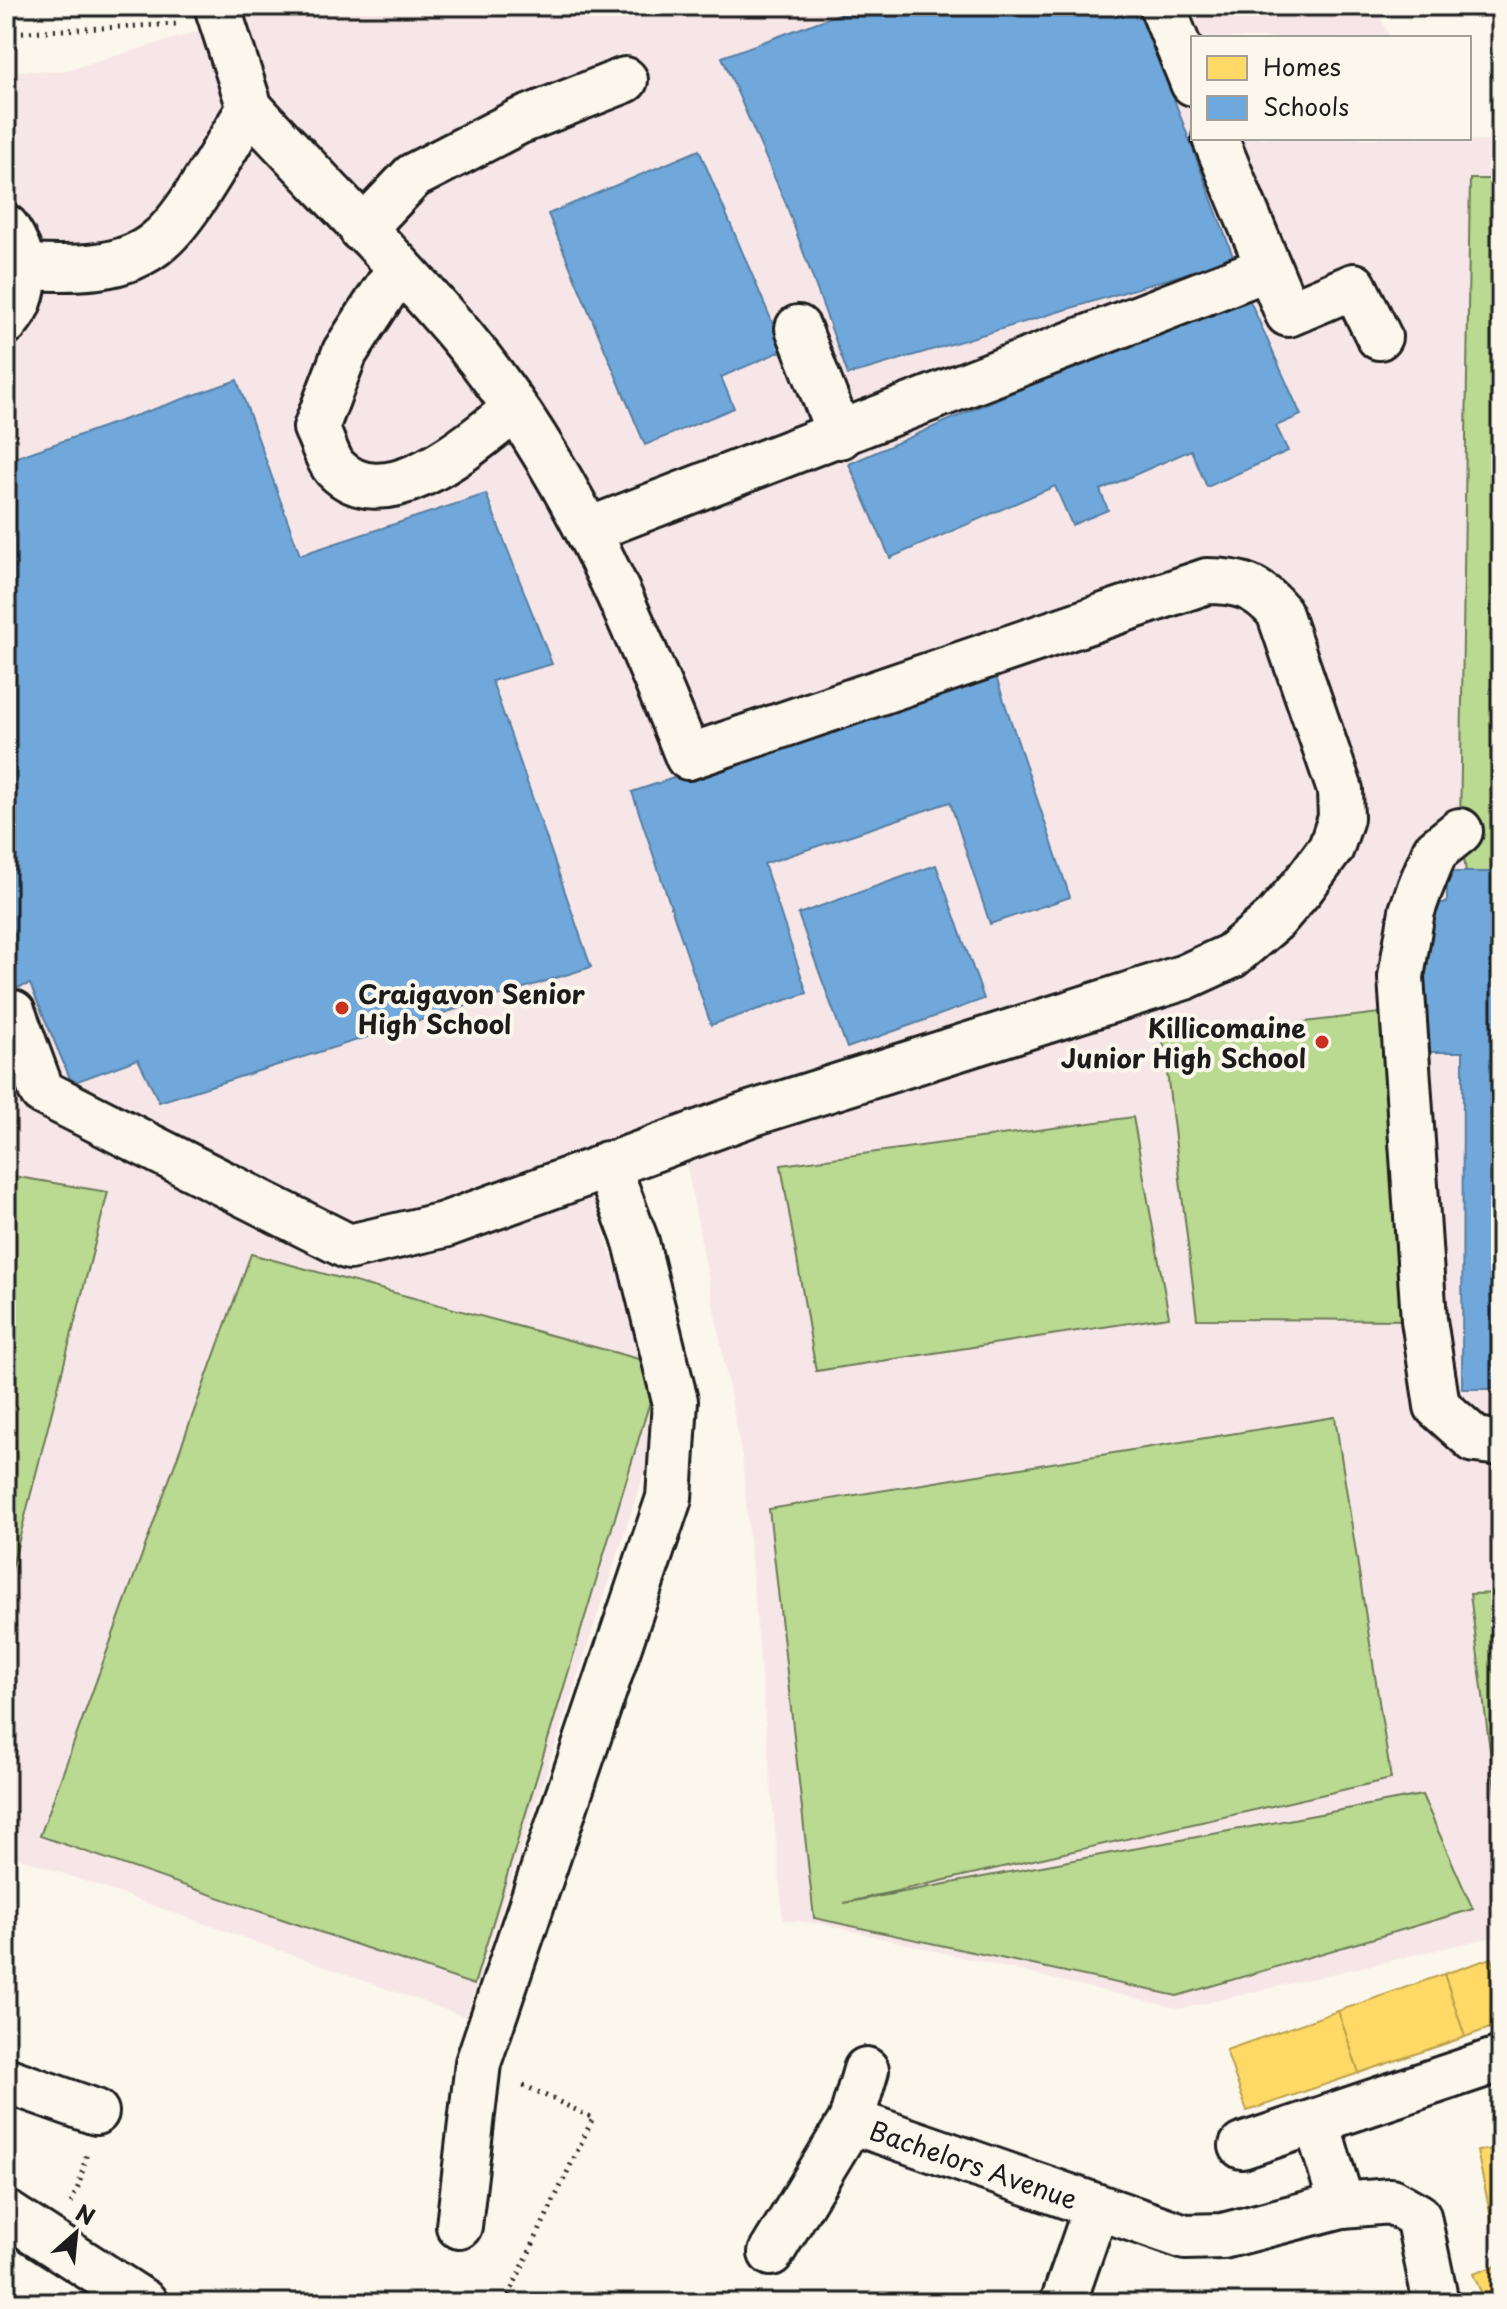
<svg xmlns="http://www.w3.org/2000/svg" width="1507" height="2309" font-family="'Playpen Sans',sans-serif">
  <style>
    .built { fill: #f7e6e7 }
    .green { fill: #bad991; stroke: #6b7a56; stroke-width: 2 }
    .homes { fill: #ffd966; stroke: #bba050; stroke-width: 2 }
    .schools { fill: #6fa8dc; stroke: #567ea2; stroke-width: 2 }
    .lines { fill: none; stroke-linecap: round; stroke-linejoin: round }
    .minor-casing { stroke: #1c1c1c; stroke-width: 50 }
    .path { stroke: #1c1c1c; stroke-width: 5; stroke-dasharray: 2 6; stroke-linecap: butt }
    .minor { stroke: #fbf7ec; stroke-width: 44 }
    .poi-dot { fill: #c8321e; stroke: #fbf7ec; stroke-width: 3 }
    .labels { text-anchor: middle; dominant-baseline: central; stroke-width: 8; stroke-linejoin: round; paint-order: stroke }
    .poi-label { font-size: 26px; font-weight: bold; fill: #1c1c1c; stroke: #fbf7ec; text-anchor: start }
    .street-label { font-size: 26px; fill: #1c1c1c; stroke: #fbf7ec }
  </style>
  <rect width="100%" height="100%" fill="#fbf7ec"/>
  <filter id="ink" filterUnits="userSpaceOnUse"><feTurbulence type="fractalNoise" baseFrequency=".0125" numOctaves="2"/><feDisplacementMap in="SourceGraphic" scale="16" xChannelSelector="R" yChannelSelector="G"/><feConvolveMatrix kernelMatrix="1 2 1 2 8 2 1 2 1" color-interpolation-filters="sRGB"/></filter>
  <g filter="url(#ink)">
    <!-- built -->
    <polygon class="built" points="264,6 1375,6 1390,38 1193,38 1193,138 1438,138 1501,142 1501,1935 1180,2009 822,1924 783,1920 742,1457 686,1161 588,1185 637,1333 662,1391 653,1446 466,2017 6,1853 6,70 60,72 190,34"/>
    <!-- green -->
    <g class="green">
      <polygon points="1470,179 1501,179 1501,872 1466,872 1460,831"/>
      <polygon points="1404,1010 1424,1320 1197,1319 1163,1039"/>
      <polygon points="1133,1117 1169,1317 816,1371 781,1165"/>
      <polygon points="6,1175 108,1192 6,1591"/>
      <polygon points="251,1254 661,1365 474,1985 40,1836"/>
      <polygon points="1335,1417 1391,1779 844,1903 1422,1795 1473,1909 1177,1996 814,1918 769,1509"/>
      <polygon points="1501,1593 1501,1837 1470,1594"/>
    </g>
    <!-- homes -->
    <g class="homes">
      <polygon points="1492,1958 1501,1984 1501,2024 1465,2037 1444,1974"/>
      <polygon points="1444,1974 1465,2037 1359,2073 1338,2011"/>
      <polygon points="1338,2011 1359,2073 1247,2111 1226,2050"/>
      <polygon points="1501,2148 1501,2221 1492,2221 1477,2151"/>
      <polygon points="1501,2264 1501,2303 1486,2303 1473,2274"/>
    </g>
    <!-- schools -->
    <g class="schools">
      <polygon points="861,6 1139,6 1234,259 848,375 786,204 722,57"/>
      <polygon points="699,150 784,350 721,377 734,408 645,445 548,214"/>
      <polygon points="1245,290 1301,415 1276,426 1288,451 1207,487 1191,450 1100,490 1108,510 1072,525 1055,486 890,558 849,464"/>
      <polygon points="237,380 300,555 486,494 552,664 492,681 591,967 159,1102 138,1059 72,1083 30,984 6,991 6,461"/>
      <polygon points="994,671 1070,897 990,924 950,802 764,864 807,993 711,1025 632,792"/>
      <polygon points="936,865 984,999 847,1048 798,914"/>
      <polygon points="1447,872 1501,872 1501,1389 1462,1389 1463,1052 1418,1052 1419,903 1447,903"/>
    </g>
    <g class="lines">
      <defs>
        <g id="minor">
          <polyline points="1162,6 1193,83"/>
          <polyline points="1215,138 1288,314 1354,286 1379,337"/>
          <path d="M 6,227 C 27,258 32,291 6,322"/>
          <polyline points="362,230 413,176 518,122 625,80"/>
          <path d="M 25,267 C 69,269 125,272 160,240 C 190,215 227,143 250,108 L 217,6"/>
          <path d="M 399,269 L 345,352 L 316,428 C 322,439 327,459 335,468 C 386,521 473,442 515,409"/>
          <polyline points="798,328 840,436"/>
          <polyline points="589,530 1268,268"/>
          <polyline points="1460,831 1435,851 1420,888 1412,911 1401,977 1424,1320 1437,1406 1475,1440 1501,1443"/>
          <path d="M 13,1013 L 42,1092 L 349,1247 L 444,1225 L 753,1113 L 1185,977 L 1231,956 L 1275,919 L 1303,886 L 1331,848 L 1341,818 L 1340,790 L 1279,612 C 1258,587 1240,581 1207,581 L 688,757 C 629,610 564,458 461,336 C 394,257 320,184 250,108"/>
          <polyline points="6,2080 96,2112"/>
          <path id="s1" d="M 851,2121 L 1185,2237 L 1223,2236 L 1342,2205 L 1391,2201 L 1418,2216 L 1436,2303"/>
          <polyline points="1317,2124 1342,2205"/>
          <polyline points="1242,2146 1501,2059"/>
          <polyline points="6,2213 145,2303"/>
          <polyline points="459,2226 478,2063 669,1498 675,1401 636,1242 607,1164"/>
          <polyline points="771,2253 851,2121 866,2070"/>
          <polyline points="1063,2303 1096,2208"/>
        </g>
      </defs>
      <!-- minor casing -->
      <use href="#minor" class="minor-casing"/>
      <!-- path -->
      <g class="path">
        <polyline points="6,33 177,24"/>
        <polyline points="71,2203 79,2185 87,2152"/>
        <polyline points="505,2303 593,2118 519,2083"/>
      </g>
      <!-- minor -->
      <use href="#minor" class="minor"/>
    </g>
  </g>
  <!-- markers -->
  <g class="poi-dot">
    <circle cx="342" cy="1008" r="8"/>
    <circle cx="1322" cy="1042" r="8"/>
  </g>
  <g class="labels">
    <!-- poi labels -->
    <g class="poi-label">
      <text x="358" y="993">Craigavon Senior<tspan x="358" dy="30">High School</tspan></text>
      <text x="1306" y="1027" text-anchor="end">Killicomaine<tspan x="1306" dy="30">Junior High School</tspan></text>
    </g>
    <!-- street labels -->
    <g class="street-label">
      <text stroke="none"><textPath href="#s1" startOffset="130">Bachelors Avenue</textPath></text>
    </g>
  </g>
  <!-- margin -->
  <rect width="1507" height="2309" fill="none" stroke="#fbf7ec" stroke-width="32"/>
  <rect x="16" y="16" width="1475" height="2277" fill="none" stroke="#1c1c1c" stroke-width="3" filter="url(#ink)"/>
  <!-- legend -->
  <rect x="1191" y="36" width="280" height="104" fill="#fbf7ec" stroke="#a29f99" stroke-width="2"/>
  <rect x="1207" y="56" width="40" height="24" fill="#ffd966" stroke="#a29f99" stroke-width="2"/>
  <text x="1263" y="76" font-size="24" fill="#1c1c1c">Homes</text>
  <rect x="1207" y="96" width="40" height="24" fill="#6fa8dc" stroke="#a29f99" stroke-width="2"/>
  <text x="1263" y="116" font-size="24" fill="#1c1c1c">Schools</text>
  <!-- north arrow -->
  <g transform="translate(76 2233) rotate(27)" stroke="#fbf7ec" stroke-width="6" paint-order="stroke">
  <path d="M0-6L14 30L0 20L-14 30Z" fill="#1c1c1c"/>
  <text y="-12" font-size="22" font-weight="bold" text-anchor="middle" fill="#1c1c1c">N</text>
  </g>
</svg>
